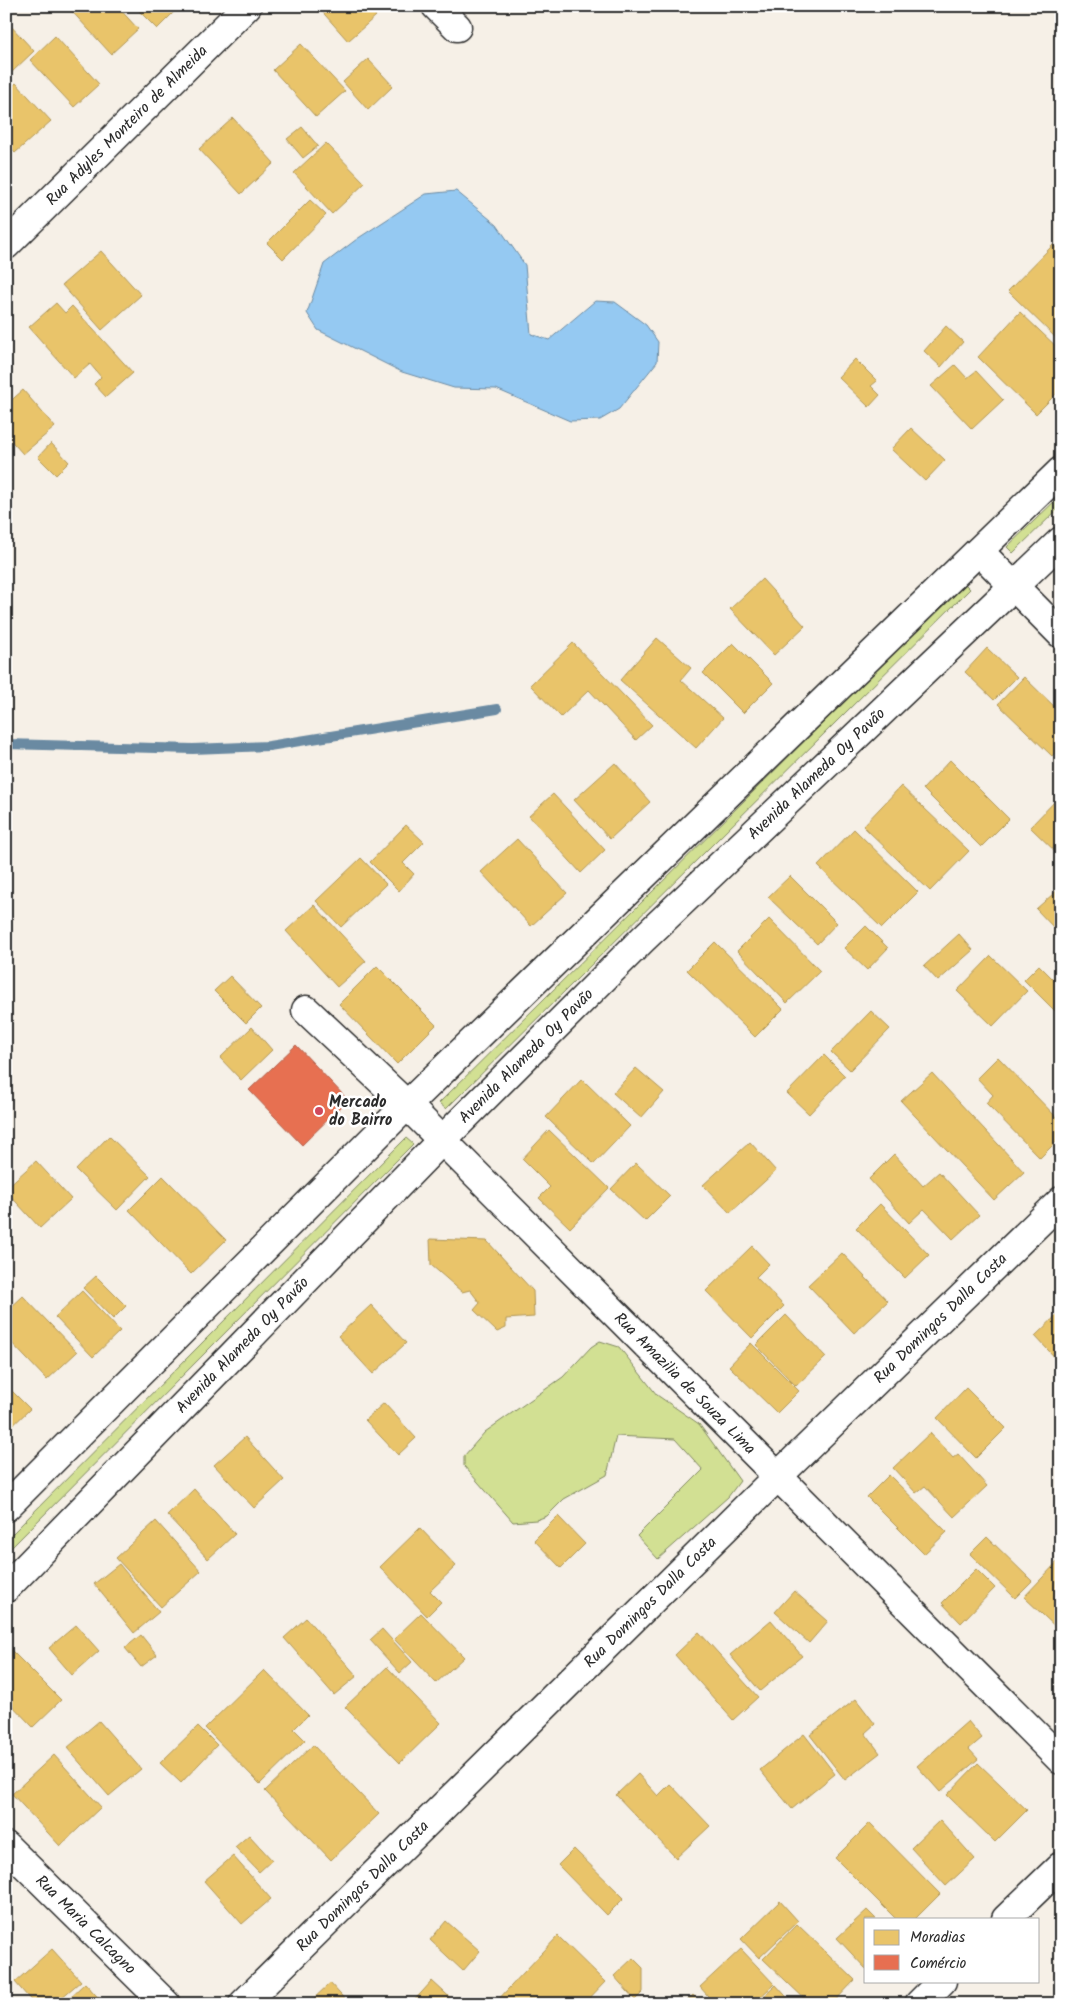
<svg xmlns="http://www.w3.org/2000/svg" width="1067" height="2010" font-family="Kalam,sans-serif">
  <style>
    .green { fill: #d2e093; stroke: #7e865f }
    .water { fill: #95c9f2; stroke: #6b8aa2 }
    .homes { fill: #e9c46a; stroke: #b09657 }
    .shops { fill: #e76f51; stroke: #af5b46 }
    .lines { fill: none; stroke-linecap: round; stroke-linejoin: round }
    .stream { stroke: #6b8aa2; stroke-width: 10 }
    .minor-casing { stroke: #2b2b2b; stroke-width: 31 }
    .tertiary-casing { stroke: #2b2b2b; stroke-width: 31 }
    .minor { stroke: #fff; stroke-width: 28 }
    .tertiary { stroke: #fff; stroke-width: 28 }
    .poi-dot { fill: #d1495b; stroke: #fff; stroke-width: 2 }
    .labels { text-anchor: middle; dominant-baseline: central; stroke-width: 5; stroke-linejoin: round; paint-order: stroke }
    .street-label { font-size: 16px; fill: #2b2b2b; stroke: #fff }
    .poi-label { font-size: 16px; font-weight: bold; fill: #2b2b2b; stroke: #fff; text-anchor: start }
  </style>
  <rect width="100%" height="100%" fill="#f6f0e7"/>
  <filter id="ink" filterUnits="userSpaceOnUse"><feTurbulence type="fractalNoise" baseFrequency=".02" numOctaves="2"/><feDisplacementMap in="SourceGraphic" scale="10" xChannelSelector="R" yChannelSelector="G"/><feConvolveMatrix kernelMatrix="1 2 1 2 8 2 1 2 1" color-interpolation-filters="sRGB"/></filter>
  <g filter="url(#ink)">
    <!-- green -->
    <g class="green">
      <polygon points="1061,495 1061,506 1013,553 1007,547"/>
      <polygon points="964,583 970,589 446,1109 439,1103"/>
      <polygon points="406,1138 413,1144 6,1553 6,1540"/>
      <polygon points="600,1341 619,1347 657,1395 699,1424 740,1481 728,1497 658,1559 637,1536 703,1470 675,1439 616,1436 607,1475 564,1499 547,1516 536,1520 513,1522 464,1466 464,1456 485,1432 563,1377 591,1347"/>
    </g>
    <!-- water -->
    <polygon class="water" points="456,191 497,225 525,265 531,334 549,340 595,301 615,302 646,325 658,342 657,362 619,409 600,420 570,421 496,389 454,388 402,372 318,330 307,313 324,264 357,239 426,194"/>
    <!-- homes -->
    <g class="homes">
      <polygon points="67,6 117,6 138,29 111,54"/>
      <polygon points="134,6 180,6 157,29"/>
      <polygon points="367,6 376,16 348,41 318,7"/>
      <polygon points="9,24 34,51 12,72 6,66 6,27"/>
      <polygon points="55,36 99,84 74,107 30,60"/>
      <polygon points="301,44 345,91 316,117 273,70"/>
      <polygon points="368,59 393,86 368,110 343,82"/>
      <polygon points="16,83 51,121 15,153 6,144 6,92"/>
      <polygon points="233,118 274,163 241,194 199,149"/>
      <polygon points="302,127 318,146 303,158 287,139"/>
      <polygon points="326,143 365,183 332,214 294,173"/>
      <polygon points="310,200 326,215 283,259 267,243"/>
      <polygon points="1053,245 1061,252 1061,343 1008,291"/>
      <polygon points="101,251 141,295 102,330 62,285"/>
      <polygon points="56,303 65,313 72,306 133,373 106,397 94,384 101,377 90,364 74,378 29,327"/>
      <polygon points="1020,312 1061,351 1061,389 1036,414 978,357"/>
      <polygon points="946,326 963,342 941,367 924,351"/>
      <polygon points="855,359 877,381 871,386 880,395 869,407 838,377"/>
      <polygon points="955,365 967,378 976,371 1003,400 972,429 931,386"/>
      <polygon points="23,390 55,427 23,454 6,435 6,405"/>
      <polygon points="911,428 945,460 925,481 891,449"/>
      <polygon points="51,443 69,462 56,475 38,457"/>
      <polygon points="762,579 805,626 774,655 730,609"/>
      <polygon points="657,638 691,668 681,680 723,718 696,748 620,680"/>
      <polygon points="573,643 652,725 636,740 589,690 561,717 530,685"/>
      <polygon points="733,643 773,683 743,713 703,673"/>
      <polygon points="987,648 1017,677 994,700 965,672"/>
      <polygon points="1024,677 1061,713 1061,747 1052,756 998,704"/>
      <polygon points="950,760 1009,819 981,847 923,789"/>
      <polygon points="615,763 650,802 610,839 574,800"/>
      <polygon points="901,786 969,851 930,891 863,826"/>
      <polygon points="553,794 605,850 581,873 529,816"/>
      <polygon points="1061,795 1061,857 1030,827"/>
      <polygon points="406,825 424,842 403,863 414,874 399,891 370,862"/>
      <polygon points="854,829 918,892 882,928 818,866"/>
      <polygon points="517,839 567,893 531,926 481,872"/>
      <polygon points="361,858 386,884 341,927 316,901"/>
      <polygon points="790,876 837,923 817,944 768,897"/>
      <polygon points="1061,887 1061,926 1056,930 1036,909"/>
      <polygon points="314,905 366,961 337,987 286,931"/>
      <polygon points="769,919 820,971 787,1003 737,951"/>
      <polygon points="866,926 888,948 867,970 844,948"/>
      <polygon points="959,934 973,950 938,981 924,966"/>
      <polygon points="715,942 783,1009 755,1037 687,970"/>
      <polygon points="991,956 1027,991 993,1026 957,991"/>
      <polygon points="1039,965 1061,987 1061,1007 1056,1012 1024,980"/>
      <polygon points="377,966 436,1025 397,1064 339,1004"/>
      <polygon points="230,976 261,1008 246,1023 214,991"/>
      <polygon points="871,1011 890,1029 850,1070 831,1052"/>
      <polygon points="252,1027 272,1050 241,1080 220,1058"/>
      <polygon points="824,1055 845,1076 809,1114 787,1093"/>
      <polygon points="998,1057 1061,1122 1061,1137 1040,1158 986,1103 993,1095 977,1078"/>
      <polygon points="636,1068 664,1092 641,1118 613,1093"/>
      <polygon points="932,1073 1024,1172 994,1200 901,1101"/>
      <polygon points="582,1079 630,1126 594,1164 546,1117"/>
      <polygon points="549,1130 609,1188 570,1228 539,1198 550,1187 522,1159"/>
      <polygon points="109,1136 150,1176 117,1210 76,1170"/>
      <polygon points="750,1142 776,1171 730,1213 703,1185"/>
      <polygon points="894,1154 923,1186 939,1172 979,1215 953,1239 924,1209 909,1223 869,1179"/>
      <polygon points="36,1161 71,1199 40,1228 6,1191 6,1188"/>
      <polygon points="636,1163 670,1196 645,1221 611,1189"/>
      <polygon points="163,1176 226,1240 191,1274 129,1210"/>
      <polygon points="880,1204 929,1255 905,1278 856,1228"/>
      <polygon points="430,1239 487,1241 533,1291 534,1317 506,1319 506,1328 497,1332 474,1310 480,1303 470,1290 462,1292 431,1265"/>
      <polygon points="752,1246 769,1264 756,1277 784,1306 752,1338 706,1291"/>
      <polygon points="842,1253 888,1301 854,1333 808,1285"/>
      <polygon points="96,1276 126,1306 113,1319 83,1288"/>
      <polygon points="82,1291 120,1331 93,1357 55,1317"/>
      <polygon points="23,1296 77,1352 47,1380 6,1337 6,1312"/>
      <polygon points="371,1305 406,1343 373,1374 338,1336"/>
      <polygon points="1061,1311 1061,1364 1035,1336"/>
      <polygon points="786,1315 826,1357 796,1386 756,1345"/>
      <polygon points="751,1343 799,1391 777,1413 729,1366"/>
      <polygon points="6,1385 30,1409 6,1432"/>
      <polygon points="966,1388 1006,1428 976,1458 937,1418"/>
      <polygon points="384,1403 416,1438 398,1455 365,1420"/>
      <polygon points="930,1433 953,1458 958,1454 987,1486 954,1517 925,1486 916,1493 893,1468"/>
      <polygon points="245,1437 284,1480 254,1508 214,1465"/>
      <polygon points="889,1475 947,1532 924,1554 867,1497"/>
      <polygon points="194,1489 235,1534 208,1559 167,1515"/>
      <polygon points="558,1516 585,1544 561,1568 534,1540"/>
      <polygon points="156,1521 201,1571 161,1607 116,1558"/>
      <polygon points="420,1528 456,1566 430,1591 441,1602 427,1616 380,1567"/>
      <polygon points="987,1537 1032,1581 1015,1598 970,1554"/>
      <polygon points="1060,1559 1061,1559 1061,1632 1024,1597"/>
      <polygon points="119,1564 159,1612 134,1633 94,1584"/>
      <polygon points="976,1569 995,1588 961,1623 942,1603"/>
      <polygon points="794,1591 828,1621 809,1643 775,1612"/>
      <polygon points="421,1613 464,1657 436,1683 394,1639"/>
      <polygon points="306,1618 357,1676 334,1695 284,1638"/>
      <polygon points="771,1620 802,1656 760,1691 730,1655"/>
      <polygon points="76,1625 99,1651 72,1675 49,1648"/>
      <polygon points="382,1629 412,1662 400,1673 370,1640"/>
      <polygon points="699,1632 758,1697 733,1720 675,1655"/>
      <polygon points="141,1635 157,1655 141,1667 125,1648"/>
      <polygon points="10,1649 61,1700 33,1727 6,1699 6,1652"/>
      <polygon points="387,1667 441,1723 400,1763 345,1707"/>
      <polygon points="264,1670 308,1715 294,1729 305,1740 260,1784 205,1728"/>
      <polygon points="856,1699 875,1724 865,1733 880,1753 845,1780 810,1735"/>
      <polygon points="99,1721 141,1769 109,1796 67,1748"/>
      <polygon points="968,1721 982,1738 969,1749 978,1759 940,1792 917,1766"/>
      <polygon points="198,1726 217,1745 181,1783 160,1763"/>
      <polygon points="804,1734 835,1774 792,1809 760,1770"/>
      <polygon points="313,1745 379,1814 331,1860 265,1791"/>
      <polygon points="54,1755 101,1807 60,1846 12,1794"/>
      <polygon points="978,1763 1027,1810 995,1842 947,1795"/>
      <polygon points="638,1774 658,1796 670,1784 710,1826 676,1858 616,1795"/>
      <polygon points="940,1820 975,1859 946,1886 911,1848"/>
      <polygon points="870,1823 940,1894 915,1919 896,1919 835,1858"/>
      <polygon points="249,1835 272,1860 259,1872 235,1847"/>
      <polygon points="574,1849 624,1898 607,1915 558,1865"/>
      <polygon points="233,1856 271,1899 242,1924 204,1881"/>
      <polygon points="780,1901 798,1921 759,1958 741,1939"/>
      <polygon points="867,1910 876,1919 866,1919 866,1969 837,1938"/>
      <polygon points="446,1921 480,1951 463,1971 430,1940"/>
      <polygon points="797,1924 855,1980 832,2004 810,2004 763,1959"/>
      <polygon points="558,1936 605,1982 584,2004 494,2004"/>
      <polygon points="52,1949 81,1981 54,2004 34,2004 15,1982"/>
      <polygon points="741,1949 774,1984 753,2004 715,2004 700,1987"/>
      <polygon points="633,1958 643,1968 643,1992 635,2000 614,1976"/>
      <polygon points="432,1981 457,2004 411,2004"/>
      <polygon points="85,1983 104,2004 63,2004"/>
      <polygon points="330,1983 349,2004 310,2004 309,2003"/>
      <polygon points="776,1985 793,2004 756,2004"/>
      <polygon points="6,1995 15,2004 6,2004"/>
      <polygon points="693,1995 701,2004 683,2004"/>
    </g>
    <!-- shops -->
    <polygon class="shops" points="296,1045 348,1100 302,1145 249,1090"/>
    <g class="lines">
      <!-- stream -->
      <polyline class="stream" points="6,744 193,749 269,746 497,709"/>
      <defs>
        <g id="minor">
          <polyline points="436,6 457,27"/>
          <path id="s1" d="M 6,245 L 247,6"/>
          <polyline points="979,551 1061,634"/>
          <path id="s2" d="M 306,1010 L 407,1105 L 1061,1760"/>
          <path id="s3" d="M 6,1846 L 166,2004"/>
          <polyline points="1006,1919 1061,1866"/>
          <path id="s4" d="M 243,2004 L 778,1476 L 1061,1201"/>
          <polyline points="919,2004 942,1981"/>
        </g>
        <g id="tertiary">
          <polyline points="6,1507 407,1105 1061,471"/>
          <path id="s5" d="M 6,1588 L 442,1140 L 643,939 L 1061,541"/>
        </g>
      </defs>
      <!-- minor casing -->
      <use href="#minor" class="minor-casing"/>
      <!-- tertiary casing -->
      <use href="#tertiary" class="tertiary-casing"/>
      <!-- minor -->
      <use href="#minor" class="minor"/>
      <!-- tertiary -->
      <use href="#tertiary" class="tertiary"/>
    </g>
  </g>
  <!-- markers -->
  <circle class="poi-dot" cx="319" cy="1111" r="5"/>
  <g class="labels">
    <!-- street labels -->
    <g class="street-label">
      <text stroke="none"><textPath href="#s1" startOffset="170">Rua Adyles Monteiro de Almeida</textPath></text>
      <text stroke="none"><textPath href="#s5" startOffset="1149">Avenida Alameda Oy Pavão</textPath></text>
      <text stroke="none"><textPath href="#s5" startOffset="744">Avenida Alameda Oy Pavão</textPath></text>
      <text stroke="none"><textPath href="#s4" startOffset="978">Rua Domingos Dalla Costa</textPath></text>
      <text stroke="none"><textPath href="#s5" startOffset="339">Avenida Alameda Oy Pavão</textPath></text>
      <text stroke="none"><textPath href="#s2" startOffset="532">Rua Amazilia de Souza Lima</textPath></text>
      <text stroke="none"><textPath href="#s4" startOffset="572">Rua Domingos Dalla Costa</textPath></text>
      <text stroke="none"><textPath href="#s4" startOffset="168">Rua Domingos Dalla Costa</textPath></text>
      <text stroke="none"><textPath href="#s3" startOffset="112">Rua Maria Calcagno</textPath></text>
    </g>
    <!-- poi labels -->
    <g class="poi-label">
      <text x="329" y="1102">Mercado<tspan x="329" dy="18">do Bairro</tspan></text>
    </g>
  </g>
  <!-- margin -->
  <rect width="1067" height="2010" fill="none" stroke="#fff" stroke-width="25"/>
  <rect x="12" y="12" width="1042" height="1985" fill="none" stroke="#2b2b2b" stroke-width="2" filter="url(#ink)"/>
  <!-- legend -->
  <rect x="864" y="1918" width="175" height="65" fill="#ffffff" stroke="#aaaaaa"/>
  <rect x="874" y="1930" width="25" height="15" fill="#e9c46a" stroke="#aaaaaa"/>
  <text x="910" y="1942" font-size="15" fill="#2b2b2b">Moradias</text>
  <rect x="874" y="1955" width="25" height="15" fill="#e76f51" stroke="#aaaaaa"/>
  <text x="910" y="1968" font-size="15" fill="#2b2b2b">Comércio</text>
</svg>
